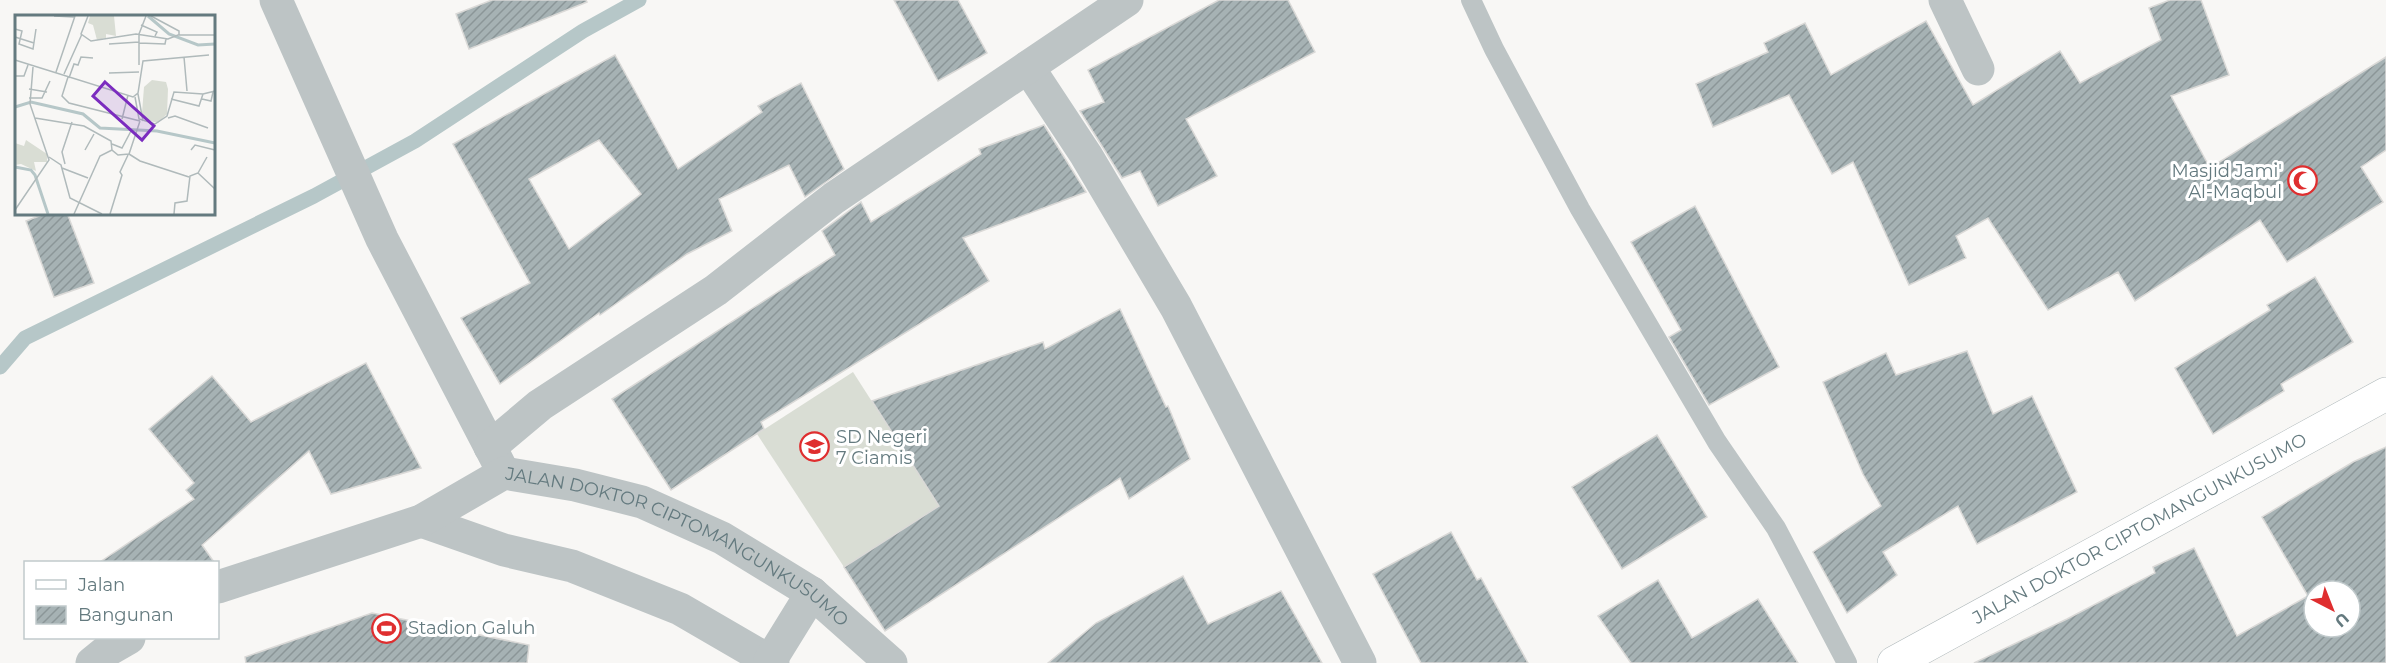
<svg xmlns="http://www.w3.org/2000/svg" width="2386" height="663" font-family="Montserrat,sans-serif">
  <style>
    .pitch { fill: #d9ddd4 }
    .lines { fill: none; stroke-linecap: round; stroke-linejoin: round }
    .stream { stroke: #b6c7c8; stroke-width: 15 }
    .building { fill: url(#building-hatch); stroke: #dad9d7; stroke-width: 1.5; fill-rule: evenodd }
    .secondary-casing { stroke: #afb8ba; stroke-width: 34 }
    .service { stroke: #bdc4c5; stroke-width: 20 }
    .minor { stroke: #bdc4c5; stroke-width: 33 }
    .tertiary { stroke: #bdc4c5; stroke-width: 33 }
    .secondary { stroke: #fff; stroke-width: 33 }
    .labels { text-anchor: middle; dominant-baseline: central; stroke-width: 6; stroke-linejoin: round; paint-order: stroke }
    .poi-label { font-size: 18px; fill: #647a7f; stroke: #fff; text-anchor: start }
    .street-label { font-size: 18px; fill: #647a7f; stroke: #fff }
    .inset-river { fill: none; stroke: #b6c7c8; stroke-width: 3 }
    .inset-road { fill: none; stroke: #b0babb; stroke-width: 1.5 }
    .view { fill: #7b2cbf; fill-opacity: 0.15; stroke: #7b2cbf; stroke-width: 3 }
    .inset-edge { fill: none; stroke: #647a7f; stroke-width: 3 }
  </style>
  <defs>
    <pattern id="building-hatch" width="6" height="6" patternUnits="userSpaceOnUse" patternTransform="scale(1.5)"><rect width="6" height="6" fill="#a6b2b4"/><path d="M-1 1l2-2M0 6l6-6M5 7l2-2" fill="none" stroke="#8b9698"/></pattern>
  </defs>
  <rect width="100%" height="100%" fill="#f8f7f5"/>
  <!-- pitch -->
  <polygon class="pitch" points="853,372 939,506 844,567 757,434"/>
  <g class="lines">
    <!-- stream -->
    <polyline class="stream" points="0,367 25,338 314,196 415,141 583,31 639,0"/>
  </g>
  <!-- building -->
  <g class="building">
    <polygon points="492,0 586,0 587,2 469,49 456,14"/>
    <polygon points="894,0 958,0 987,53 938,81"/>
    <polygon points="1219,0 1288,0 1315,52 1186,119 1217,176 1158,206 1140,171 1122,178 1080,111 1104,102 1088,70"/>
    <polygon points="2170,0 2201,0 2229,75 2171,96 2210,168 2386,57 2386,150 2361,167 2383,202 2287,262 2260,220 2135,301 2118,272 2048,310 1988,218 1956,236 1966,258 1909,285 1853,162 1832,174 1789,95 1713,127 1696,84 1768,52 1764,43 1805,23 1831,75 1926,21 1973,105 2060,51 2080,83 2161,40 2149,8"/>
    <path d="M 615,55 L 678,169 L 762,112 L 758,106 L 801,83 L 844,169 L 805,197 L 789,165 L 719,199 L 732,231 L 687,254 L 600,315 L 599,313 L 500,384 L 461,318 L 530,283 L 453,144 ZM 599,140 L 641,194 L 569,249 L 529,179 Z"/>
    <polygon points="1044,125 1086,192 963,238 989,281 761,422 764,429 671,490 612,399 835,255 822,231 861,202 871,222 981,154 979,149"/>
    <polygon points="1695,206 1779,367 1709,405 1669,337 1681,330 1631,242"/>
    <polygon points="47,213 67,213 94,283 54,297 26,221"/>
    <polygon points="2315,277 2353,342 2281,384 2284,391 2213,434 2175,368 2270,310 2267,305"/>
    <polygon points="1120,309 1166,407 1168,406 1190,459 1129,499 1120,478 885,631 844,567 939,506 872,401 1043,342 1045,349"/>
    <polygon points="1967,351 1993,414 2032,396 2077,492 1977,544 1958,506 1883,552 1897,575 1847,613 1813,552 1881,506 1863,474 1823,382 1886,353 1896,375"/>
    <polygon points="366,363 421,468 331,494 309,451 202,545 214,562 100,562 194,499 186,490 194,483 149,429 212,376 251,422"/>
    <polygon points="1657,435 1707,517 1622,569 1572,487"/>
    <path d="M 2386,447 L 2386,663 L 1974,663 L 2067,619 L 2155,573 L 2153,567 L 2194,548 L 2237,636 L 2308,596 L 2262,517 L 2353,462 ZM 2314,591 L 2350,591 L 2350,627 L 2314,627 Z"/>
    <polygon points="1451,532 1477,580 1481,578 1528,663 1421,663 1373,574"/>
    <polygon points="1183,576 1208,624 1281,591 1322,663 1048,663 1096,623"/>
    <polygon points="1658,580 1692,638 1758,599 1798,663 1631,663 1598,616"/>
    <polygon points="372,613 529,645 527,663 246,663 245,657"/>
  </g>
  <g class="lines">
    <defs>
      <g id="secondary">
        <path id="s2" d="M 1894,663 L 2386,394"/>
      </g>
    </defs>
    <!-- secondary casing -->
    <use href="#secondary" class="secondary-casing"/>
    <!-- service -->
    <polyline class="service" points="1471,0 1494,49 1580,209 1717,442 1776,528 1847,663"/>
    <!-- minor -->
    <g class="minor">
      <polyline points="276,0 382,239 500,466"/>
      <polyline points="1945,0 1978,69"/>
      <polyline points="1028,67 1086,155 1176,307 1360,663"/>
      <polyline points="490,447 540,405 716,290 834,198 1127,0"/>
    </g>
    <!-- tertiary -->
    <g class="tertiary">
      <polyline points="421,521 504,550 572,566 680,609 773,663"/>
      <path id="s1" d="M 218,587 L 421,521 L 504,473 L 575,485 L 642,502 L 722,538 L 812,593 L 891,663"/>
      <polyline points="770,661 812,593"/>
      <polyline points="92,663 108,650 129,638"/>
    </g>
    <!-- secondary -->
    <use href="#secondary" class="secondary"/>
  </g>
  <!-- icons -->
  <defs>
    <symbol id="mosque-ring" viewBox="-11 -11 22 22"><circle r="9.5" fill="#fff" stroke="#df2e2f" stroke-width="1.5"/><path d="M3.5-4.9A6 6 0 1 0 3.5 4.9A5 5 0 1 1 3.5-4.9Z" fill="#df2e2f"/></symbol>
    <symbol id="school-ring" viewBox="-11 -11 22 22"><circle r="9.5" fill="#fff" stroke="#df2e2f" stroke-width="1.5"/><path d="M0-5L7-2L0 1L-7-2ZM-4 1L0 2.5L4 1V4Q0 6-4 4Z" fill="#df2e2f"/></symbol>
    <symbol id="stadium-ring" viewBox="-11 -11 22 22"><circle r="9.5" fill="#fff" stroke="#df2e2f" stroke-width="1.5"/><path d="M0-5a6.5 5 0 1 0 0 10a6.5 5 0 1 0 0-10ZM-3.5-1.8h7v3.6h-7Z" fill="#df2e2f"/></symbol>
  </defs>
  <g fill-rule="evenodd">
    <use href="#mosque-ring" x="2286" y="164" width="33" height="33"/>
    <use href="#school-ring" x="798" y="430" width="33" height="33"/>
    <use href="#stadium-ring" x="370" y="612" width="33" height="33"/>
  </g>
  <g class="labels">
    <!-- poi labels -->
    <g class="poi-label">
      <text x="2282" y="171" text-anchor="end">Masjid Jami'<tspan x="2282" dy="21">Al-Maqbul</tspan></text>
      <text x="836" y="437">SD Negeri<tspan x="836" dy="21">7 Ciamis</tspan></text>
      <text x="408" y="628">Stadion Galuh</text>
    </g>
    <!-- street labels -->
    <g class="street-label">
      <text stroke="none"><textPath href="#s2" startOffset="280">JALAN DOKTOR CIPTOMANGUNKUSUMO</textPath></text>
      <text stroke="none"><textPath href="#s1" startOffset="500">JALAN DOKTOR CIPTOMANGUNKUSUMO</textPath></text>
    </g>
  </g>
  <!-- overview -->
  <g transform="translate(15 15)">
    <rect width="200" height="200" fill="#f8f7f5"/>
    <path d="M 75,1 L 99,1 L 101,21 L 91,19 L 91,23 L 82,25 L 78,10 L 73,8 ZM 11,125 L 32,139 L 32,147 L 19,147 L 21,156 L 6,149 L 0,150 L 0,128 L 9,131 Z" fill="#d9ddd4"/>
    <path d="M 137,65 L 151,67 L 153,74 L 152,99 L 143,108 L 131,105 L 127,98 L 129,72 Z" fill="#d9ddd4"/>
    <path class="inset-river" d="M 133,1 L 154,19 L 183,30 L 200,29M 0,92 L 16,87 L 68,99 L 85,113 L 142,116 L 200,128M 0,152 L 16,155 L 20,160 L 33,199"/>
    <path class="inset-road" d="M 39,1 L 59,2M 73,1 L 66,19 L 76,26 L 121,19 L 153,24 L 163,20 L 200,20M 136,1 L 164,16 L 164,20M 126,10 L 142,17 L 140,21M 0,14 L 7,16 L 4,29 L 18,34 L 21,14M 124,19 L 131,1M 0,22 L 19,28M 124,28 L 150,29 L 151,24M 94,29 L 124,27M 169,42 L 172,76M 0,45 L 118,82 L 123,78 L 128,46 L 194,40M 124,50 L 124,19M 41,57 L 60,1M 94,58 L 124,57M 49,59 L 67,19M 0,61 L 9,61 L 13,50M 53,62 L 47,81 L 54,88 L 125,106M 54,63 L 59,49 L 63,50 L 66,42 L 78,43M 14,74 L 32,77M 123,79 L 128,106M 120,82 L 124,104 L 140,109 L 152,101 L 159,77 L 188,79 L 200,76M 14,83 L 27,83 L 35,66M 156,84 L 184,91 L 188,79M 187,84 L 196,86 L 198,77M 20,103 L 69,111 L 96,126 L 97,135 L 103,140 L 114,139 L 125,106M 153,103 L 160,101 L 193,113M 107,104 L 113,80M 97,129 L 107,133 L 116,116M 70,135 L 79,119M 176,135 L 180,130 L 200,135M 114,139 L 125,146 L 174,162M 34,142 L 46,150 L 55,183 L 87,199M 50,149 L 47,137 L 57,107M 47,153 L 73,163M 183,158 L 200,174M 0,195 L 34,145 L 15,89 L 18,52M 59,199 L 85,141 L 97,135M 95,199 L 107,160 L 105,157 L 113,140M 159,199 L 160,188 L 172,186 L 175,161 L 183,158 L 192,142"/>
    <path class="view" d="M 90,67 L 139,111 L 127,125 L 78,81 Z"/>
    <rect width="200" height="200" class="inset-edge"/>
  </g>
  <!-- legend -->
  <rect x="24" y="561" width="195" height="78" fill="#ffffff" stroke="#c1cacc" stroke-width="1.5"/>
  <rect x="36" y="580" width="30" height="9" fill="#ffffff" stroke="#c1cacc" stroke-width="1.5"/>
  <text x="78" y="591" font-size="18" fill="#647a7f">Jalan</text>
  <rect x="36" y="606" width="30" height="18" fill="url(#building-hatch)" stroke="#c1cacc" stroke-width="1.5"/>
  <text x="78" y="621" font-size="18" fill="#647a7f">Bangunan</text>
  <!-- north arrow -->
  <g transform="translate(2332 609) rotate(138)"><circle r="28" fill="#ffffff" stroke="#c1cacc" stroke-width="1.5"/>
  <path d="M0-4.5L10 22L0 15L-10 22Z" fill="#df2e2f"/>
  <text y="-9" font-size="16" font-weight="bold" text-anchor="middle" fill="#647a7f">U</text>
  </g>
</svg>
